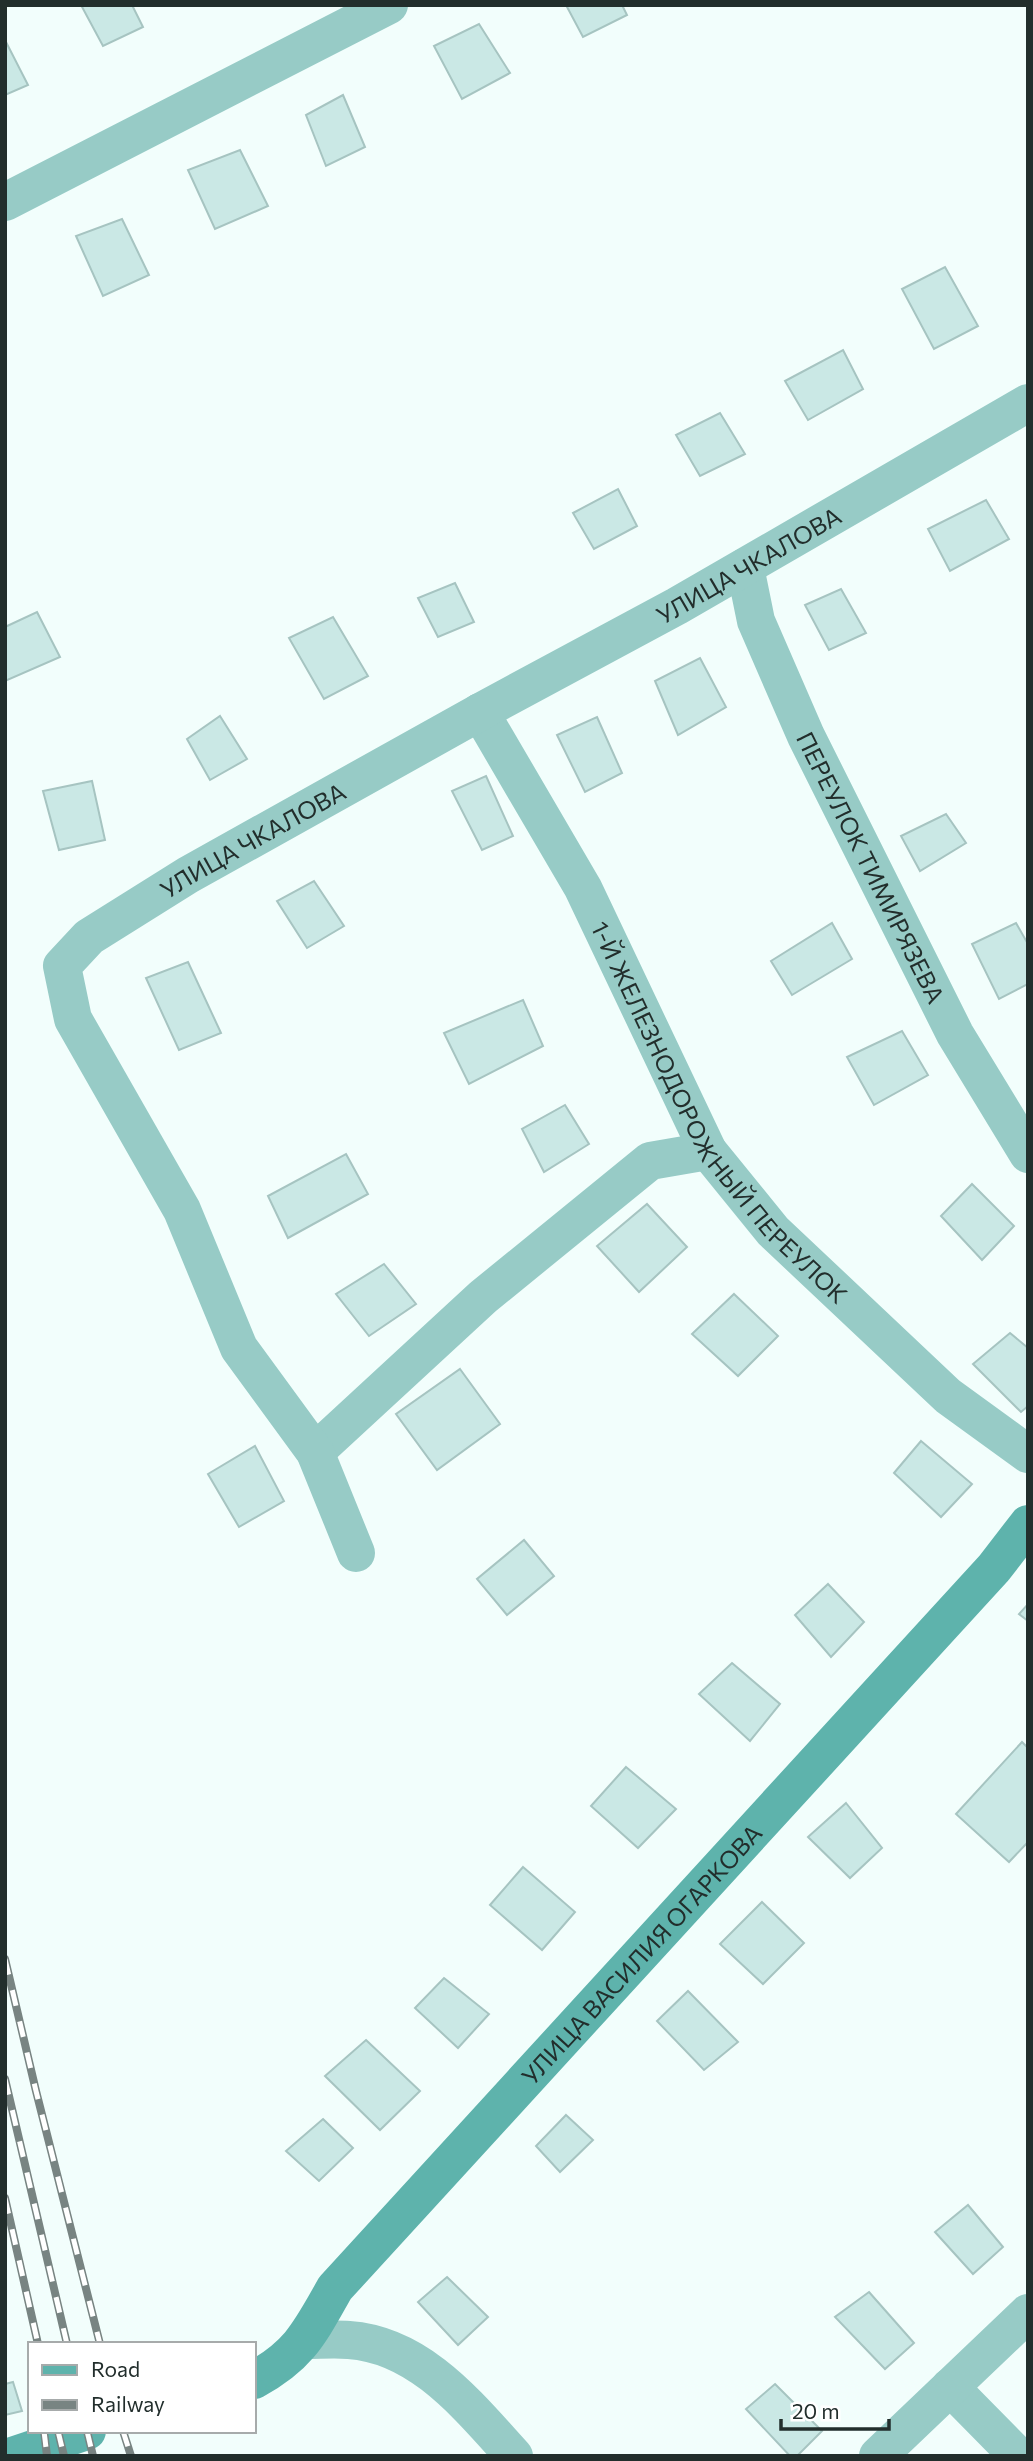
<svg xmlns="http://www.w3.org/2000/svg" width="1033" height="2461" font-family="Commissioner,sans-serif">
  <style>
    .building { fill: #cae8e5; stroke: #a6c4c1; stroke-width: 2 }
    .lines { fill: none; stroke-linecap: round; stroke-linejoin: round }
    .street { stroke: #97cbc6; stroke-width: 38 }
    .secondary { stroke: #5eb3ac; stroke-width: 38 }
    .rail-casing { stroke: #788482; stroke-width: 8 }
    .rail { stroke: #fff; stroke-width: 5; stroke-dasharray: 16; stroke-linecap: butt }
    .labels { text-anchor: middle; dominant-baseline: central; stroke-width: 5; stroke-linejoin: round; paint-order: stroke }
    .street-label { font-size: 24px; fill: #222e2c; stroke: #fff }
  </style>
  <rect width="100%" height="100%" fill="#f2fefc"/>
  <!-- building -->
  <g class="building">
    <polygon points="81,5 132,5 143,27 103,46"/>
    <polygon points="566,5 622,5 627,15 583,37"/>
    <polygon points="479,24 510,73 462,99 434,46"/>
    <polygon points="5,40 28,85 5,95"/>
    <polygon points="343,95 365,147 326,166 306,115"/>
    <polygon points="240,150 268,206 215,229 188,170"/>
    <polygon points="122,219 149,275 103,296 76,236"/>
    <polygon points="945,267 978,326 934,349 902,289"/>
    <polygon points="843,350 863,389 808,420 785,381"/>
    <polygon points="720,413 745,454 700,476 676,435"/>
    <polygon points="618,489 637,526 594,549 573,513"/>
    <polygon points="986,500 1009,539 950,571 928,529"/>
    <polygon points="455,583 474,622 438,637 418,598"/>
    <polygon points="841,589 866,633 829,650 805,605"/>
    <polygon points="37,612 60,657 5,681 5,627"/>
    <polygon points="333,617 368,676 324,699 289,638"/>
    <polygon points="700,658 726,707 678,735 655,681"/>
    <polygon points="220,716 247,759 210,780 187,739"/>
    <polygon points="597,717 622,773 585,792 557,735"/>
    <polygon points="486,776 513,836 482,850 452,791"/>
    <polygon points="92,781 105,840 59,850 43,791"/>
    <polygon points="946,814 966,843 920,871 901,836"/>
    <polygon points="314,881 344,926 307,948 277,901"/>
    <polygon points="832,923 852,959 792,995 771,961"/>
    <polygon points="1016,923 1028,944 1028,984 999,999 972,944"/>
    <polygon points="188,962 221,1033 179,1050 146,978"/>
    <polygon points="523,1000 543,1046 469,1084 444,1033"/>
    <polygon points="902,1031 928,1075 874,1105 847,1057"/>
    <polygon points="565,1105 589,1144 544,1172 522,1129"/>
    <polygon points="346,1154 368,1194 288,1238 268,1196"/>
    <polygon points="972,1184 1014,1226 982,1260 941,1216"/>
    <polygon points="647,1204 687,1247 639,1292 597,1246"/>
    <polygon points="384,1264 416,1304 369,1336 336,1294"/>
    <polygon points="734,1294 778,1336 738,1376 692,1334"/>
    <polygon points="1010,1333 1028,1348 1028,1406 1021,1412 973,1364"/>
    <polygon points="460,1369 500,1424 437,1470 396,1414"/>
    <polygon points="921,1441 972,1484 941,1517 894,1473"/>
    <polygon points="255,1446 284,1501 239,1527 208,1474"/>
    <polygon points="524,1540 554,1576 507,1615 477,1579"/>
    <polygon points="828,1584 864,1622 831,1657 795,1615"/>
    <polygon points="1028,1604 1028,1621 1019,1614"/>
    <polygon points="732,1663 780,1704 750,1741 699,1694"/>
    <polygon points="1022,1742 1028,1748 1028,1842 1009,1862 956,1814"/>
    <polygon points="626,1767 676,1809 638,1848 591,1806"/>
    <polygon points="846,1803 882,1848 850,1878 808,1837"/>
    <polygon points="523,1867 575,1912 542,1950 490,1905"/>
    <polygon points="762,1902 804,1943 763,1984 720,1944"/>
    <polygon points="444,1978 489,2014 458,2048 415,2008"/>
    <polygon points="688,1991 738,2042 704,2070 657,2021"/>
    <polygon points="366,2040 420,2091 380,2130 325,2076"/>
    <polygon points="566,2115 593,2140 560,2172 536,2146"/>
    <polygon points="323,2119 353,2148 319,2181 286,2151"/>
    <polygon points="968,2205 1003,2247 973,2274 935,2232"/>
    <polygon points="447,2277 488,2317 458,2345 418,2302"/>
    <polygon points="869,2292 914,2343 885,2369 835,2317"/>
    <polygon points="13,2382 22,2411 5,2415 5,2384"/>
    <polygon points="775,2384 822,2431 797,2456 790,2456 746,2409"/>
  </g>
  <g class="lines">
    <!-- street -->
    <g class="street">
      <polyline points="5,202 389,5"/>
      <path id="s1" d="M 745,567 L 756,621 L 806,736 L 955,1034 L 1028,1154"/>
      <path id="s2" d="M 480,712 L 583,888 L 708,1151 L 773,1231 L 948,1396 L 1028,1454"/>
      <polyline points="315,1452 483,1297 650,1161 708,1151"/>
      <path id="s3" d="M 356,1553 L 315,1452 L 239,1348 L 182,1210 L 73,1019 L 62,966 L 89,937 L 188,875 L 480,712 L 677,606 L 1028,403"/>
      <path d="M 306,2340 C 320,2340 335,2339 349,2340 C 421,2345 469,2407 514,2456"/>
      <polyline points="950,2387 1018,2456"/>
      <polyline points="878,2456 1028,2313"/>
    </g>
    <!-- secondary -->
    <g class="secondary">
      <path id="s4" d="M 254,2380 C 300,2355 310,2332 335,2288 L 994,1568 L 1028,1524"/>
      <polyline points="12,2456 87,2431"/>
    </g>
    <defs>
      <g id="rail">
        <polyline points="5,1959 36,2091 100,2344"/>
        <polyline points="5,2079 67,2344"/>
        <polyline points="5,2198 38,2344"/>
        <polyline points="44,2431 47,2456"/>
        <polyline points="58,2431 64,2456"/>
        <polyline points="87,2431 93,2456"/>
        <polyline points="123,2431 131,2456"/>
      </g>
    </defs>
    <!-- rail casing -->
    <use href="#rail" class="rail-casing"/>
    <!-- rail -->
    <use href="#rail" class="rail"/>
  </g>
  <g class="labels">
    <!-- street labels -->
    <g class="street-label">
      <text stroke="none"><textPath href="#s3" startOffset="1458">УЛИЦА ЧКАЛОВА</textPath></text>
      <text stroke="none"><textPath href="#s3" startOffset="891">УЛИЦА ЧКАЛОВА</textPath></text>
      <text stroke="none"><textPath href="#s1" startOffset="327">ПЕРЕУЛОК ТИМИРЯЗЕВА</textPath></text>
      <text stroke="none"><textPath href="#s2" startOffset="469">1-Й ЖЕЛЕЗНОДОРОЖНЫЙ ПЕРЕУЛОК</textPath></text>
      <text stroke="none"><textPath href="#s4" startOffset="578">УЛИЦА ВАСИЛИЯ ОГАРКОВА</textPath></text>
    </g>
  </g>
  <!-- border -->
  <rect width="1033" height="2461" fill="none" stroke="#222e2c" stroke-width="14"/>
  <!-- legend -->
  <rect x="28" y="2342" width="228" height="91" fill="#ffffff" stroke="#a7abab" stroke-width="2"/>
  <rect x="42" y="2365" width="35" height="10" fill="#5eb3ac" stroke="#a7abab" stroke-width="2"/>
  <text x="91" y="2377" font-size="21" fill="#222e2c">Road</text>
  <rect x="42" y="2400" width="35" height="10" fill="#788482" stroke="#a7abab" stroke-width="2"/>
  <text x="91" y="2412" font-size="21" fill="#222e2c">Railway</text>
  <!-- scale -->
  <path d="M781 2419v10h108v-10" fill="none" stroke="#222e2c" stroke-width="3.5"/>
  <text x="792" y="2419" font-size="21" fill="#222e2c" stroke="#ffffff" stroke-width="5" paint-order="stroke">20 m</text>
</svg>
